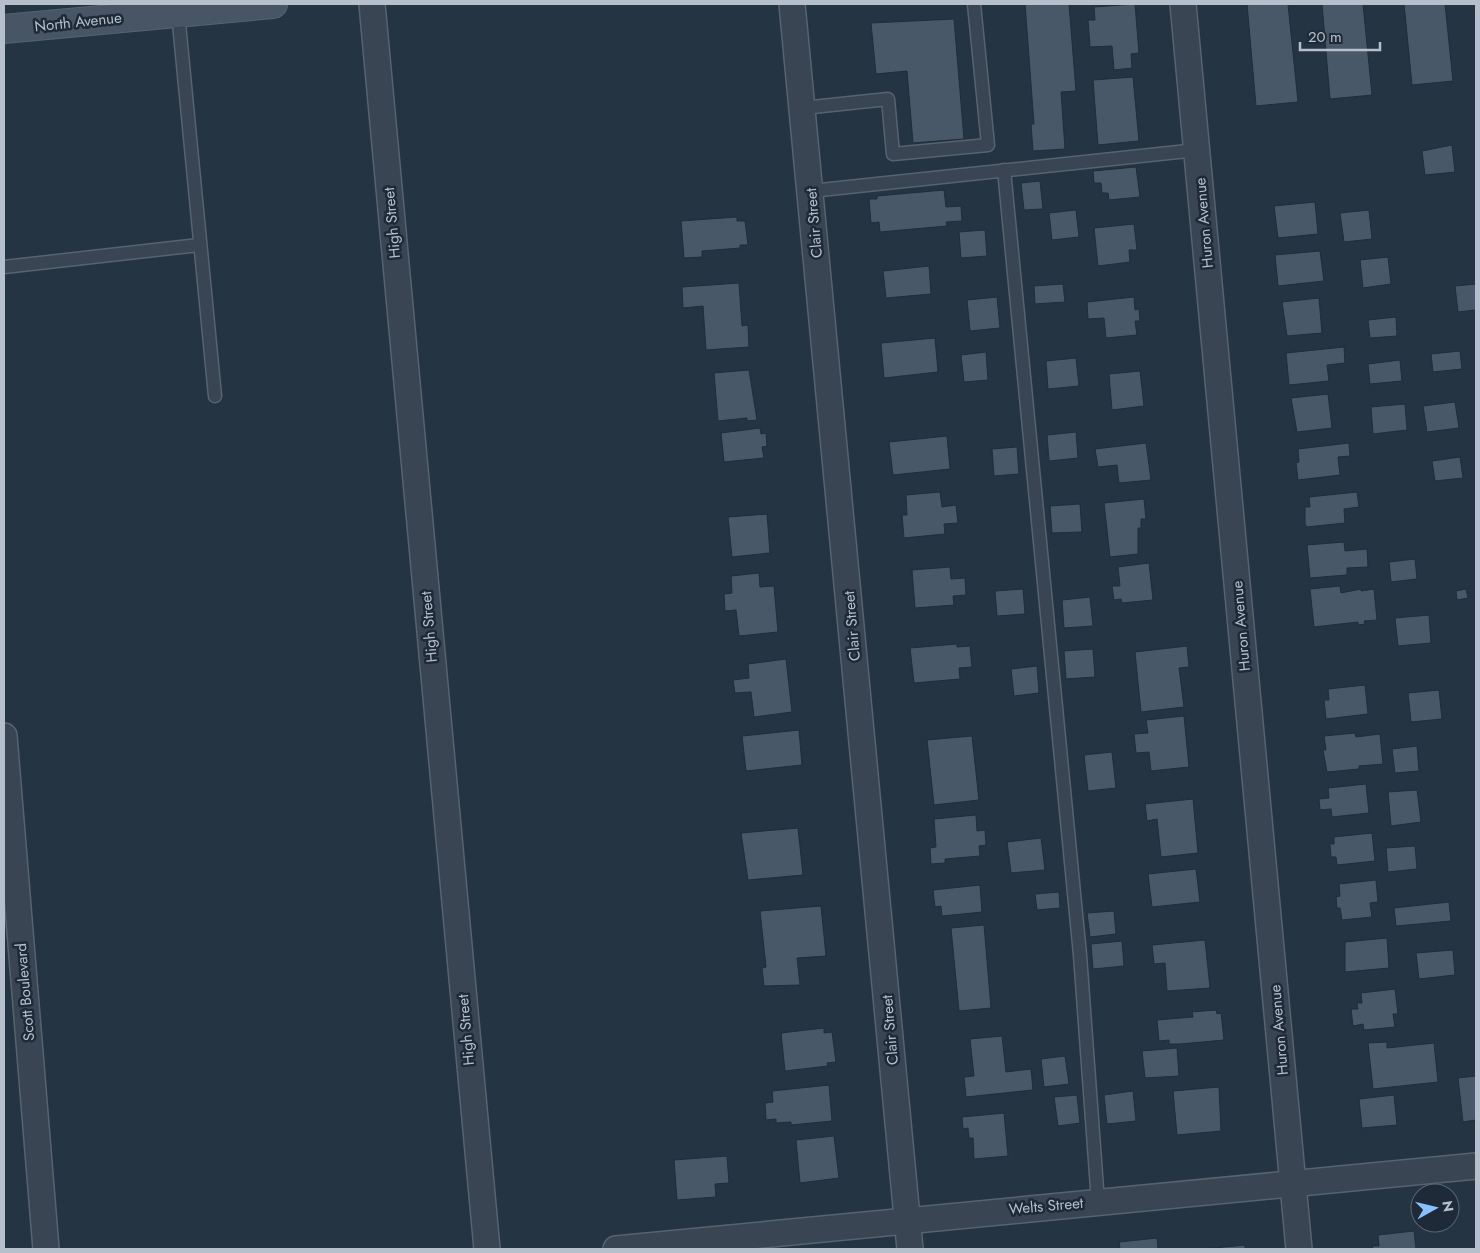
<svg xmlns="http://www.w3.org/2000/svg" width="1480" height="1253" font-family="Jost,sans-serif">
  <style>
    .building { fill: #485869; stroke: #202c39 }
    .lines { fill: none; stroke-linecap: round; stroke-linejoin: round }
    .lane-casing { stroke: #57636f; stroke-width: 15 }
    .street-casing { stroke: #57636f; stroke-width: 28 }
    .secondary-casing { stroke: #57636f; stroke-width: 30 }
    .lane { stroke: #394552; stroke-width: 12 }
    .street { stroke: #394552; stroke-width: 25 }
    .secondary { stroke: #475565; stroke-width: 28 }
    .labels { text-anchor: middle; dominant-baseline: central; stroke-width: 5; stroke-linejoin: round; paint-order: stroke }
    .street-label { font-size: 15px; fill: #b6c0cc; stroke: #1e2a37 }
  </style>
  <rect width="100%" height="100%" fill="#243442"/>
  <!-- building -->
  <g class="building">
    <polygon points="1025,4 1069,4 1076,91 1061,92 1065,149 1033,151 1031,124 1034,124"/>
    <polygon points="1135,4 1139,53 1131,54 1132,68 1114,70 1112,46 1090,47 1088,20 1095,20 1094,7"/>
    <polygon points="1247,4 1288,4 1298,102 1256,106"/>
    <polygon points="1322,4 1363,4 1372,95 1330,99"/>
    <polygon points="1404,4 1445,4 1453,81 1412,85"/>
    <polygon points="954,19 964,139 913,143 907,71 876,74 871,23"/>
    <polygon points="1133,77 1139,141 1098,145 1093,80"/>
    <polygon points="1452,145 1455,172 1425,175 1422,151"/>
    <polygon points="1136,167 1140,197 1109,200 1108,193 1102,193 1101,183 1094,183 1093,171"/>
    <polygon points="1040,181 1043,209 1024,210 1021,183"/>
    <polygon points="944,190 946,207 961,206 962,221 946,222 947,226 880,232 879,222 871,223 869,199 877,199 877,196"/>
    <polygon points="1315,202 1318,234 1278,238 1274,206"/>
    <polygon points="1076,210 1079,237 1052,240 1049,213"/>
    <polygon points="1369,210 1372,239 1344,242 1340,213"/>
    <polygon points="737,217 737,221 745,221 748,245 740,245 740,248 702,251 702,257 684,258 681,221"/>
    <polygon points="1134,224 1137,250 1129,250 1130,262 1098,266 1094,228"/>
    <polygon points="985,230 987,256 961,258 959,232"/>
    <polygon points="1320,251 1324,281 1278,286 1275,255"/>
    <polygon points="1388,257 1391,284 1363,288 1360,260"/>
    <polygon points="929,266 931,294 886,298 883,271"/>
    <polygon points="739,283 742,326 748,325 749,347 706,350 703,306 683,308 682,287"/>
    <polygon points="1063,284 1065,302 1035,304 1034,286"/>
    <polygon points="1476,284 1476,310 1458,312 1455,286"/>
    <polygon points="997,297 1000,328 970,331 967,300"/>
    <polygon points="1134,297 1135,310 1139,309 1140,321 1135,321 1137,335 1106,338 1104,318 1088,319 1087,302"/>
    <polygon points="1319,298 1322,333 1287,336 1282,302"/>
    <polygon points="1396,317 1397,336 1370,338 1368,320"/>
    <polygon points="935,338 938,372 884,378 881,343"/>
    <polygon points="1344,347 1345,363 1327,365 1329,381 1289,385 1286,353"/>
    <polygon points="1460,351 1462,369 1433,372 1431,354"/>
    <polygon points="986,352 988,380 964,382 961,355"/>
    <polygon points="1076,358 1079,386 1048,389 1046,361"/>
    <polygon points="1400,360 1402,381 1370,384 1368,364"/>
    <polygon points="749,370 757,420 747,421 747,418 718,421 714,373"/>
    <polygon points="1140,371 1144,406 1112,410 1109,374"/>
    <polygon points="1328,394 1332,428 1297,432 1291,398"/>
    <polygon points="1455,402 1459,428 1427,432 1423,406"/>
    <polygon points="1405,404 1407,430 1373,434 1371,407"/>
    <polygon points="760,428 761,434 766,433 767,446 762,447 764,458 724,462 721,433"/>
    <polygon points="1076,432 1078,458 1049,461 1047,435"/>
    <polygon points="947,436 950,469 893,475 889,442"/>
    <polygon points="1146,443 1151,480 1119,483 1117,465 1098,467 1095,449"/>
    <polygon points="1349,443 1350,456 1338,457 1340,475 1298,480 1296,463 1299,462 1298,449"/>
    <polygon points="1017,447 1019,474 994,476 992,449"/>
    <polygon points="1460,457 1463,478 1435,481 1432,461"/>
    <polygon points="940,492 942,507 956,505 958,523 944,524 945,534 904,538 902,515 907,515 906,495"/>
    <polygon points="1357,492 1359,507 1344,509 1345,523 1307,527 1305,524 1305,507 1310,507 1309,497"/>
    <polygon points="1144,499 1146,519 1141,519 1141,528 1138,528 1138,554 1110,557 1104,503"/>
    <polygon points="1080,504 1082,532 1052,533 1050,506"/>
    <polygon points="767,514 770,553 732,557 728,517"/>
    <polygon points="1344,542 1345,551 1367,549 1368,567 1347,568 1347,575 1310,578 1307,545"/>
    <polygon points="1415,559 1417,579 1391,582 1389,562"/>
    <polygon points="1149,563 1153,600 1122,603 1121,599 1114,600 1112,586 1120,586 1118,567"/>
    <polygon points="950,567 951,579 965,578 966,595 953,596 954,605 915,608 912,570"/>
    <polygon points="759,573 760,587 774,586 778,632 739,636 736,610 725,611 724,594 732,593 731,576"/>
    <polygon points="1340,586 1341,593 1361,589 1361,591 1374,589 1377,620 1364,621 1365,624 1358,625 1358,622 1314,627 1310,589"/>
    <polygon points="1023,589 1025,614 997,616 995,591"/>
    <polygon points="1466,589 1468,598 1457,600 1456,591"/>
    <polygon points="1090,597 1093,626 1064,628 1062,600"/>
    <polygon points="1429,615 1431,643 1398,646 1395,618"/>
    <polygon points="957,644 957,647 970,646 972,667 959,668 960,679 914,683 910,648"/>
    <polygon points="1187,646 1189,667 1179,668 1184,707 1141,712 1135,652"/>
    <polygon points="1093,649 1095,677 1066,679 1064,651"/>
    <polygon points="786,659 792,712 754,717 751,692 735,693 733,680 749,678 748,664"/>
    <polygon points="1037,666 1039,693 1014,696 1011,669"/>
    <polygon points="1365,685 1368,714 1326,719 1324,700 1329,700 1328,689"/>
    <polygon points="1439,690 1442,719 1411,722 1408,693"/>
    <polygon points="1184,716 1189,767 1151,771 1149,752 1136,753 1134,734 1148,733 1146,720"/>
    <polygon points="799,730 802,765 746,771 742,736"/>
    <polygon points="1355,733 1356,737 1380,734 1383,764 1359,766 1359,769 1327,772 1323,750 1326,750 1324,736"/>
    <polygon points="972,736 979,800 934,805 927,740"/>
    <polygon points="1417,746 1419,771 1395,773 1392,749"/>
    <polygon points="1112,752 1116,788 1088,791 1084,755"/>
    <polygon points="1366,784 1369,813 1332,817 1331,809 1320,810 1319,799 1329,798 1328,788"/>
    <polygon points="1417,790 1421,822 1391,826 1388,792"/>
    <polygon points="1193,799 1198,853 1161,857 1157,819 1147,821 1145,804"/>
    <polygon points="976,815 977,831 985,830 986,845 979,846 980,856 945,859 945,863 931,864 930,848 936,847 934,819"/>
    <polygon points="798,828 803,875 748,880 741,833"/>
    <polygon points="1372,833 1375,861 1337,865 1336,857 1331,857 1330,844 1334,844 1334,837"/>
    <polygon points="1041,838 1045,870 1011,873 1007,842"/>
    <polygon points="1415,846 1417,869 1388,872 1386,848"/>
    <polygon points="1196,869 1200,902 1152,907 1148,874"/>
    <polygon points="1376,880 1378,902 1370,903 1372,917 1342,920 1340,908 1337,908 1336,897 1340,896 1339,884"/>
    <polygon points="980,885 982,912 942,916 941,906 935,907 933,890"/>
    <polygon points="1059,892 1060,908 1037,910 1035,894"/>
    <polygon points="1449,902 1451,921 1396,926 1394,908"/>
    <polygon points="821,906 826,956 797,958 800,985 764,986 762,968 766,967 760,911"/>
    <polygon points="1114,911 1116,934 1090,937 1087,913"/>
    <polygon points="984,925 991,1008 959,1011 951,928"/>
    <polygon points="1387,938 1389,968 1345,972 1345,942"/>
    <polygon points="1205,940 1210,988 1167,991 1165,963 1154,964 1152,945"/>
    <polygon points="1122,941 1124,966 1093,969 1091,944"/>
    <polygon points="1453,950 1455,975 1419,979 1416,953"/>
    <polygon points="1395,989 1398,1014 1393,1014 1395,1027 1364,1030 1363,1024 1353,1026 1351,1009 1358,1009 1357,1003 1362,1003 1361,993"/>
    <polygon points="1216,1010 1217,1014 1221,1013 1224,1040 1180,1044 1169,1044 1169,1040 1159,1041 1157,1020 1193,1017 1192,1012"/>
    <polygon points="824,1028 824,1033 832,1032 836,1062 827,1063 828,1066 785,1071 781,1033"/>
    <polygon points="1002,1036 1006,1072 1031,1069 1033,1090 966,1097 964,1077 974,1076 970,1039"/>
    <polygon points="1387,1042 1387,1048 1434,1043 1438,1082 1373,1089 1368,1043"/>
    <polygon points="1177,1048 1179,1076 1145,1078 1142,1051"/>
    <polygon points="1065,1056 1069,1084 1044,1087 1041,1059"/>
    <polygon points="1476,1076 1476,1120 1463,1122 1458,1078"/>
    <polygon points="829,1085 832,1121 791,1125 791,1122 776,1123 776,1119 766,1120 765,1103 773,1102 772,1091"/>
    <polygon points="1219,1087 1221,1131 1177,1135 1173,1091"/>
    <polygon points="1133,1091 1136,1121 1107,1124 1104,1095"/>
    <polygon points="1077,1095 1080,1123 1058,1126 1054,1097"/>
    <polygon points="1394,1095 1397,1125 1362,1128 1359,1099"/>
    <polygon points="1004,1113 1008,1156 974,1159 973,1138 969,1138 968,1128 963,1129 962,1117"/>
    <polygon points="834,1136 839,1178 800,1183 796,1140"/>
    <polygon points="727,1156 729,1183 715,1184 716,1197 677,1200 674,1160"/>
    <polygon points="1414,1231 1416,1249 1373,1249 1372,1246 1379,1246 1378,1235"/>
    <polygon points="1157,1238 1158,1249 1120,1249 1119,1242"/>
    <polygon points="1245,1245 1245,1249 1204,1249"/>
  </g>
  <g class="lines">
    <defs>
      <g id="lane">
        <polyline points="178,13 215,396"/>
        <polyline points="803,108 888,99 893,154 988,145 974,4"/>
        <polyline points="1004,170 1080,955 1098,1202"/>
        <polyline points="811,191 1197,150"/>
        <polyline points="4,267 199,245"/>
      </g>
      <g id="street">
        <polyline points="372,4 487,1249"/>
        <polyline points="792,4 910,1249"/>
        <polyline points="1183,4 1299,1249"/>
        <polyline points="4,736 46,1249"/>
        <polyline points="616,1249 1476,1166"/>
      </g>
      <polyline id="secondary" points="4,29 273,4"/>
    </defs>
    <!-- lane casing -->
    <use href="#lane" class="lane-casing"/>
    <!-- street casing -->
    <use href="#street" class="street-casing"/>
    <!-- secondary casing -->
    <use href="#secondary" class="secondary-casing"/>
    <!-- lane -->
    <use href="#lane" class="lane"/>
    <!-- street -->
    <use href="#street" class="street"/>
    <!-- secondary -->
    <use href="#secondary" class="secondary"/>
  </g>
  <g class="labels">
    <!-- street labels -->
    <g class="street-label">
      <text transform="translate(78 22) rotate(-6)">North Avenue</text>
      <text transform="translate(392 223) rotate(-95)">High Street</text>
      <text transform="translate(814 223) rotate(-95)">Clair Street</text>
      <text transform="translate(1204 223) rotate(-95)">Huron Avenue</text>
      <text transform="translate(852 626) rotate(-95)">Clair Street</text>
      <text transform="translate(1241 626) rotate(-95)">Huron Avenue</text>
      <text transform="translate(429 627) rotate(-95)">High Street</text>
      <text transform="translate(25 992) rotate(-95)">Scott Boulevard</text>
      <text transform="translate(466 1030) rotate(-95)">High Street</text>
      <text transform="translate(890 1030) rotate(-95)">Clair Street</text>
      <text transform="translate(1279 1030) rotate(-95)">Huron Avenue</text>
      <text transform="translate(1046 1206) rotate(-5)">Welts Street</text>
    </g>
  </g>
  <!-- border -->
  <rect width="1480" height="1253" fill="none" stroke="#b6c0cc" stroke-width="10"/>
  <!-- north arrow -->
  <g transform="translate(1435 1208) rotate(82)"><circle r="24" fill="#1e2a37" stroke="#5b6673"/>
  <path d="M0-4L9 19L0 12L-9 19Z" fill="#89c0fe"/>
  <text y="-8" font-size="14" font-weight="bold" text-anchor="middle" fill="#b6c0cc">N</text>
  </g>
  <!-- scale -->
  <path d="M1300 42v8h80v-8" fill="none" stroke="#b6c0cc" stroke-width="2.5"/>
  <text x="1308" y="42" font-size="15" fill="#b6c0cc" stroke="#1e2a37" stroke-width="4" paint-order="stroke">20 m</text>
</svg>
